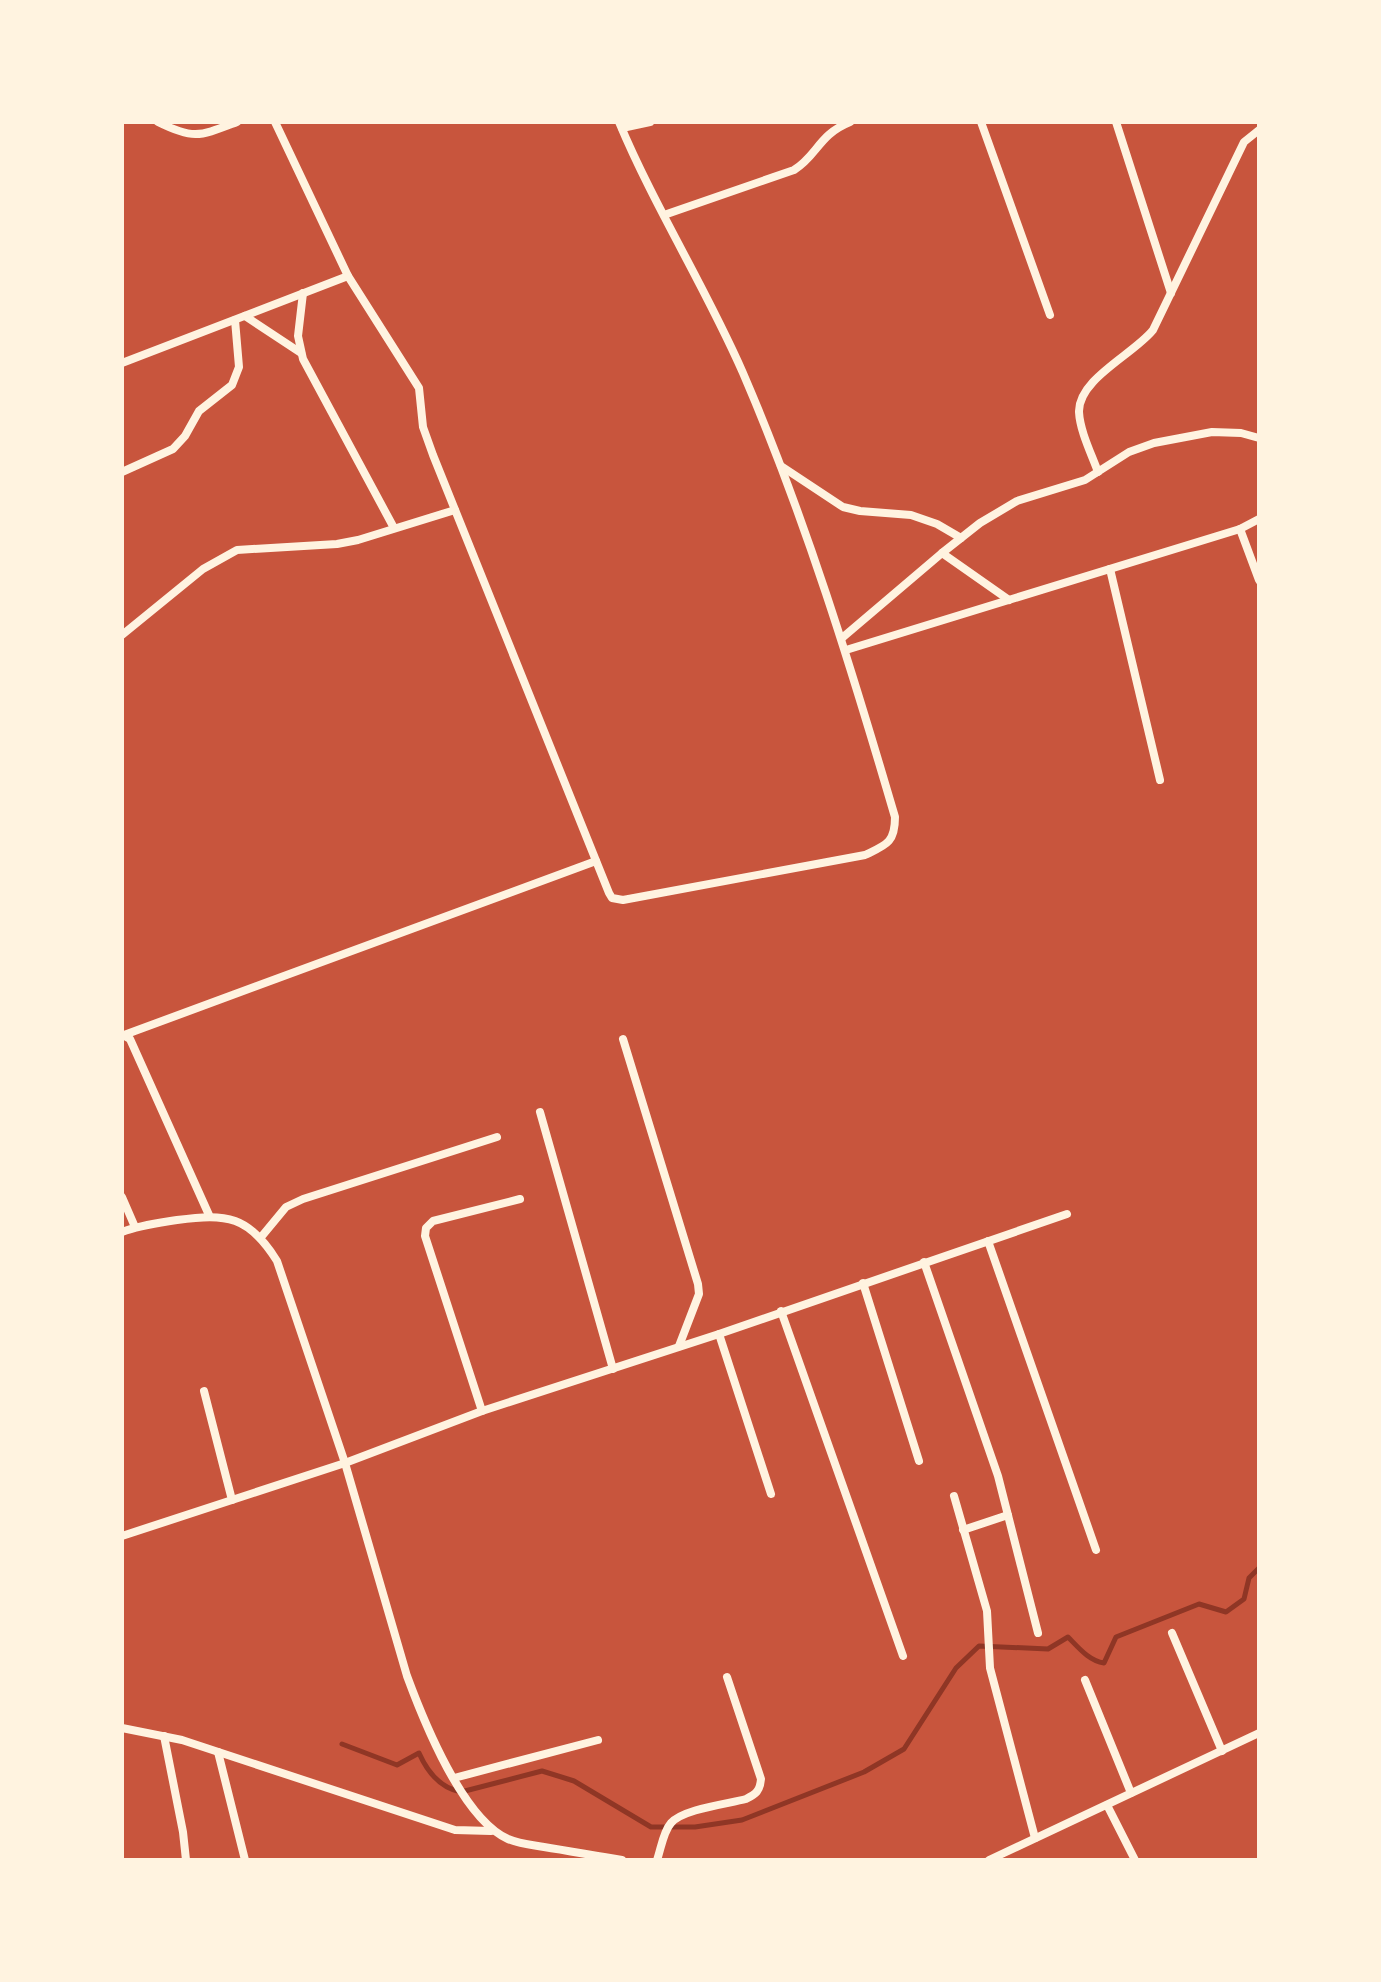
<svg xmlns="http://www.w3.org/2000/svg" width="1381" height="1982" font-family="Rubik,sans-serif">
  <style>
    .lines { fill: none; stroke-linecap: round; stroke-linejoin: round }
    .stream { stroke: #8f3625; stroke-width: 5 }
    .minor { stroke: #fff3e0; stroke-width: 8 }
  </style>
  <rect width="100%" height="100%" fill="#c8553d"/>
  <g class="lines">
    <!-- stream -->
    <path class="stream" d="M 342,1744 L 397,1765 L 419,1753 C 427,1771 440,1788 461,1792 L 542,1771 L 574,1781 L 651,1827 L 695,1827 L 742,1820 L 864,1772 L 904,1749 L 956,1668 L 979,1646 L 1048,1649 L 1068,1637 C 1078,1647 1089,1661 1104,1663 L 1116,1637 L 1199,1604 L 1226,1612 L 1244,1599 L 1249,1578 L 1259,1568"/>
    <!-- minor -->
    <g class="minor">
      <path d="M 158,122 C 194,140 200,136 237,122"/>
      <path d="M 275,122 L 348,276 L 419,388 L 423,427 L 433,455 L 609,893 L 612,898 L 623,900 L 865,855 C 886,845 895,843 895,817 C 851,667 805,517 743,373 C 706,288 655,208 619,122"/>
      <polyline points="981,122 1050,315"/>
      <polyline points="1116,122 1171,293"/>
      <polyline points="622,128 650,122"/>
      <path d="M 664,215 L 794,170 C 818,155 818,135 850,122"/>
      <polyline points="303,293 298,336 303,359 394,528"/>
      <polyline points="245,316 301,353"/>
      <polyline points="122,363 348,276"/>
      <polyline points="781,466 843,507 860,511 911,515 937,524 961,538"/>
      <polyline points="122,472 173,449 185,436 199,411 232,385 239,367 235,320"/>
      <path d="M 1098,472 C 1091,453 1080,431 1079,412 C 1078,379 1134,354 1153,330 L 1244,142 L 1259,130"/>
      <polyline points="1240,529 1259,580"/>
      <polyline points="942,553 1009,600"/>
      <polyline points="1110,569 1160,780"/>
      <polyline points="122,635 203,569 237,550 337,544 358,540 455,510"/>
      <polyline points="842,638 942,553 980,523 1017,501 1085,480 1129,452 1154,443 1212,432 1241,433 1259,438"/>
      <polyline points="846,650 1240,529 1259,519"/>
      <polyline points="123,1035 130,1039 209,1215"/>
      <polyline points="124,1035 596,861"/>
      <polyline points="623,1039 698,1284 699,1294 679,1346"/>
      <polyline points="540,1112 613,1369"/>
      <polyline points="122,1197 135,1227"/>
      <path d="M 122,1232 C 140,1225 158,1223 177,1220 C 227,1213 249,1216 277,1261 L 345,1463 L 407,1676 C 424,1722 463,1819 508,1839 C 519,1844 532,1845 544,1847 C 570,1851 596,1856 622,1860"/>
      <polyline points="262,1236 286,1207 303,1199 497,1137"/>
      <polyline points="988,1241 1096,1550"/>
      <polyline points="924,1262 998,1476 1038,1633"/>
      <polyline points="863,1283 919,1461"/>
      <polyline points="781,1311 903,1656"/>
      <polyline points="719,1334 771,1494"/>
      <polyline points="204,1391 232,1500"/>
      <polyline points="482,1411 425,1236 426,1228 433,1221 520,1199"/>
      <polyline points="954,1496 987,1611 990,1668 1035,1838"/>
      <polyline points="963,1530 1008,1515"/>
      <polyline points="122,1536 345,1463 482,1411 719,1334 1067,1214"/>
      <polyline points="1172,1633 1222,1751"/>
      <polyline points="1085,1680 1131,1793"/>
      <polyline points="122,1728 182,1740 455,1830 491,1831"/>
      <polyline points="164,1736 183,1832 186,1860"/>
      <polyline points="218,1752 245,1860"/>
      <polyline points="454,1778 598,1740"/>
      <polyline points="1107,1805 1135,1860"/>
      <path d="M 657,1860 C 661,1849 663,1832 671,1823 C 683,1809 727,1804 746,1799 C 756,1794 760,1791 761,1779 L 727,1677"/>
      <polyline points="989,1860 1259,1733"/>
    </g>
  </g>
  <!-- border -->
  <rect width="1381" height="1982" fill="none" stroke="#fff3e0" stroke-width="248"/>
</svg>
